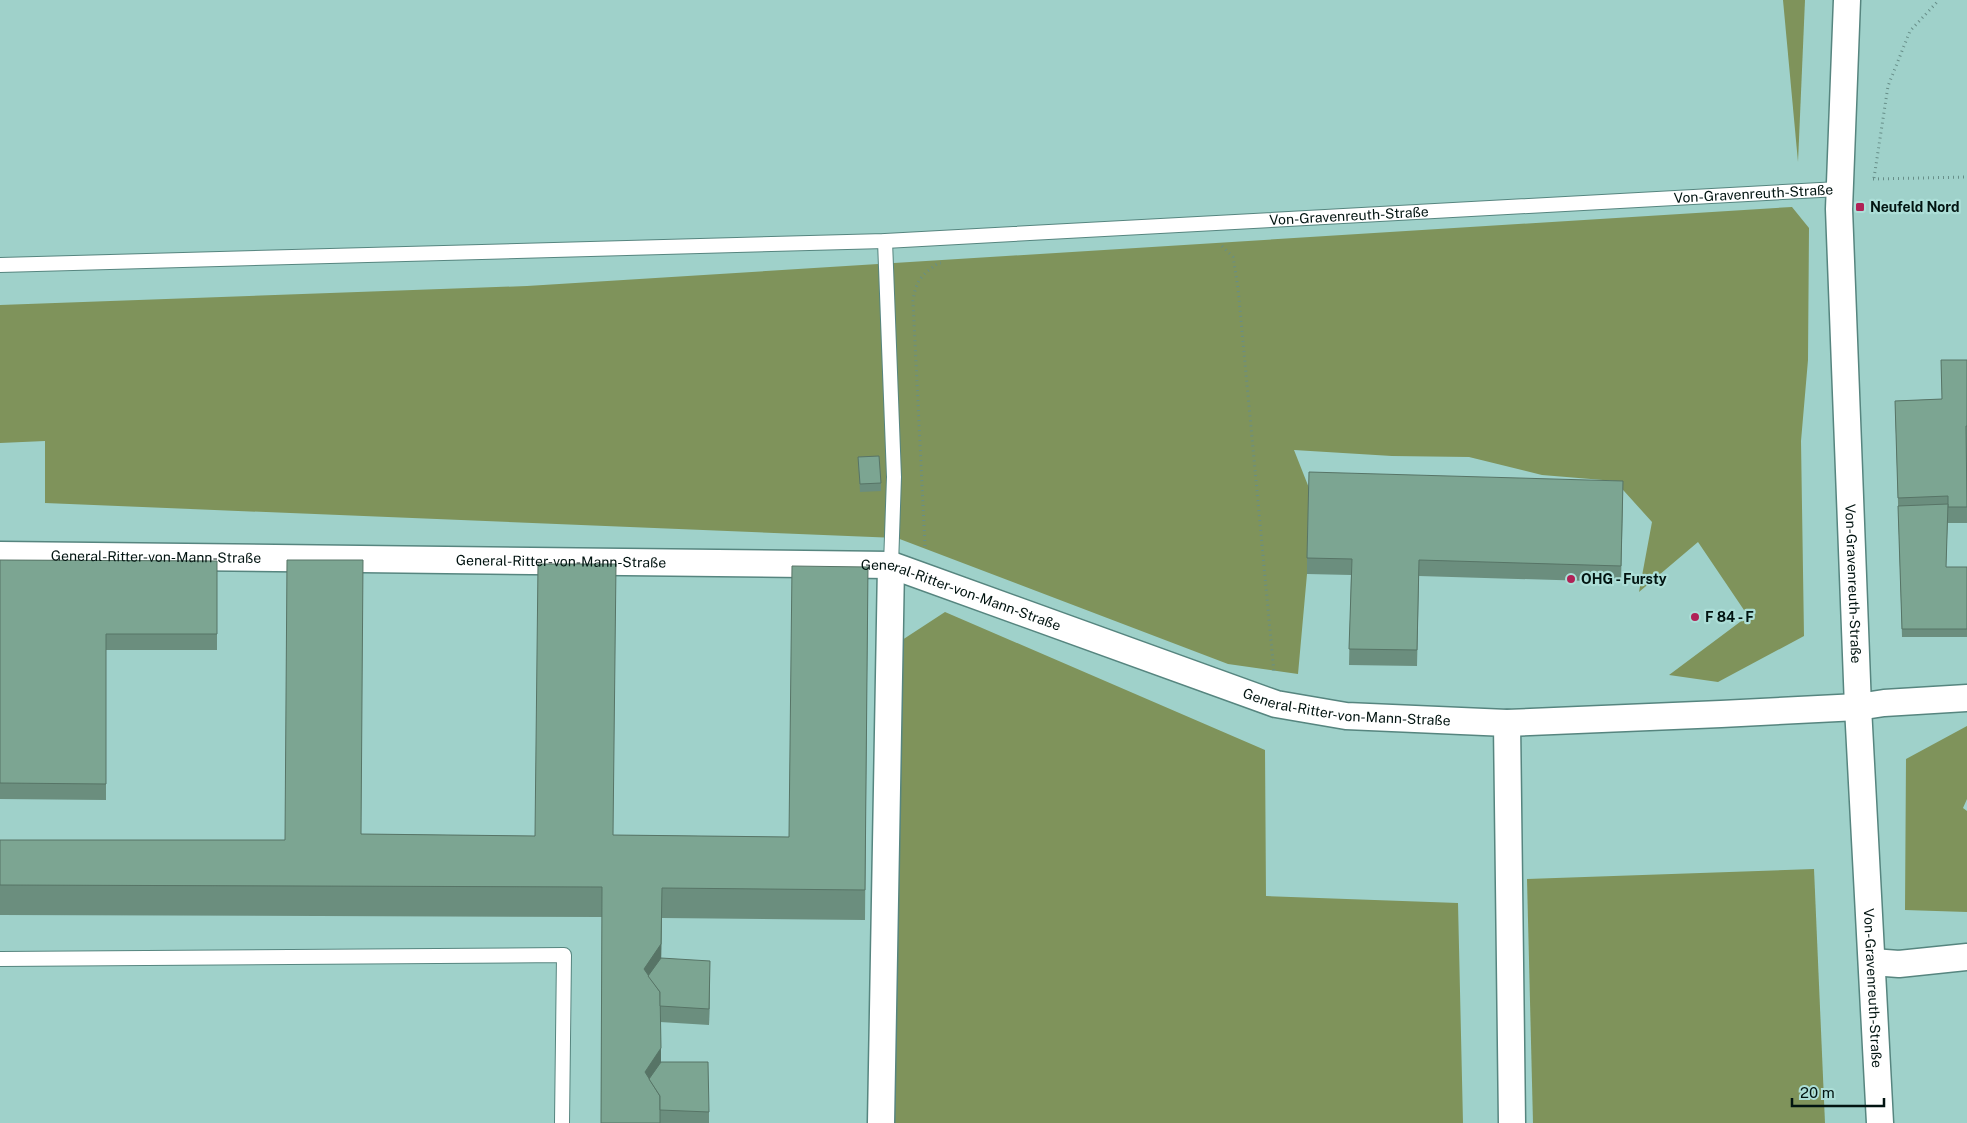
<svg xmlns="http://www.w3.org/2000/svg" width="1967" height="1123" font-family="'Public Sans',sans-serif">
  <style>
    .forest { fill: #7f935b }
    .lines { fill: none; stroke-linecap: round; stroke-linejoin: round }
    .lane-casing { stroke: #56857f; stroke-width: 16 }
    .street-casing { stroke: #56857f; stroke-width: 29 }
    .path { stroke: #678e88; stroke-width: 3; stroke-dasharray: 1 4; stroke-linecap: butt }
    .lane { stroke: #fff; stroke-width: 14 }
    .street { stroke: #fff; stroke-width: 26 }
    .wall { fill: #6b8e7e }
    .shaded-wall { fill: #577466 }
    .building { fill: #7ca592; stroke: #577466 }
    .poi-dot { fill: #b02156; stroke: #acded7; stroke-width: 2 }
    .labels { text-anchor: middle; dominant-baseline: central; stroke-width: 4.5; stroke-linejoin: round; paint-order: stroke }
    .street-label { font-size: 14px; fill: #021411; stroke: #acded7 }
    .poi-label { font-size: 14px; font-weight: bold; fill: #021411; stroke: #acded7; text-anchor: start }
  </style>
  <rect width="100%" height="100%" fill="#9fd1ca"/>
  <!-- forest -->
  <g class="forest">
    <polygon points="1783,0 1805,0 1798,162"/>
    <polygon points="1792,207 1809,228 1808,360 1801,441 1804,636 1718,682 1669,675 1748,616 1698,542 1639,592 1652,522 1615,481 1542,475 1469,457 1392,456 1294,450 1309,488 1307,574 1298,674 1228,664 897,538 45,503 45,441 0,443 0,305 527,286"/>
    <polygon points="945,612 1265,750 1266,896 1458,903 1463,1123 888,1123 896,644"/>
    <polygon points="1967,726 1967,799 1963,808 1967,811 1967,912 1905,910 1906,759"/>
    <polygon points="1814,869 1825,1123 1533,1123 1527,879"/>
  </g>
  <g class="lines">
    <defs>
      <g id="lane">
        <polyline points="885,241 894,477 891,565"/>
        <path id="s1" d="M 0,265 L 885,241 L 1839,189"/>
        <polyline points="0,959 564,955 562,1123"/>
      </g>
      <g id="street">
        <path id="s2" d="M 1847,0 L 1839,209 L 1858,707 L 1880,1123"/>
        <path id="s3" d="M 0,555 L 891,565 L 1276,704 L 1346,716 L 1507,723 L 1512,1123"/>
        <polyline points="1507,723 1721,714 1858,707 1884,703 1967,698"/>
        <polyline points="1872,962 1899,964 1967,957"/>
        <polyline points="881,1123 891,565"/>
      </g>
    </defs>
    <!-- lane casing -->
    <use href="#lane" class="lane-casing"/>
    <!-- street casing -->
    <use href="#street" class="street-casing"/>
    <!-- path -->
    <g class="path">
      <polyline points="1874,178 1888,86 1910,31 1939,0"/>
      <polyline points="1873,179 1967,177"/>
      <polyline points="1222,246 1233,257 1238,288 1274,673"/>
      <path d="M 925,546 L 913,301 C 916,280 921,276 938,263 L 941,263"/>
    </g>
    <!-- lane -->
    <use href="#lane" class="lane"/>
    <!-- street -->
    <use href="#street" class="street"/>
  </g>
  <!-- wall -->
  <g class="wall">
    <polygon points="1941,360 1967,360 1967,523 1948,523 1948,512 1946,567 1967,567 1967,637 1902,637 1895,401 1942,399"/>
    <polygon points="858,457 881,483 881,491 860,492"/>
    <polygon points="1623,497 1621,582 1419,576 1417,666 1349,665 1351,575 1307,574 1307,558"/>
    <polygon points="0,560 217,561 217,650 106,650 106,800 0,799"/>
    <polygon points="868,567 865,920 662,918 661,958 710,977 709,1025 660,1022 661,1062 709,1112 709,1123 601,1123 602,917 0,915 0,840 285,840 361,834 535,836 613,835 789,837"/>
  </g>
  <!-- shaded-wall -->
  <g class="shaded-wall">
    <polygon points="662,888 661,974 649,991 644,969"/>
    <polygon points="710,961 710,977 709,1025 709,1009"/>
    <polygon points="661,1048 661,1078 650,1094 645,1072"/>
  </g>
  <!-- building -->
  <g class="building">
    <polygon points="1941,360 1967,360 1967,426 1966,426 1967,507 1948,507 1948,496 1898,498 1895,401 1942,399"/>
    <polygon points="879,456 881,483 860,484 858,457"/>
    <polygon points="1309,472 1623,481 1621,566 1419,560 1417,650 1349,649 1352,559 1307,558"/>
    <polygon points="1948,504 1946,567 1967,567 1967,629 1902,629 1898,506"/>
    <polygon points="0,560 217,561 217,634 106,634 106,784 0,783"/>
    <polygon points="287,560 363,560 361,834 535,836 538,564 616,564 613,835 789,837 792,566 868,567 865,890 662,888 661,944 644,969 660,992 661,1048 645,1072 660,1096 660,1123 601,1123 602,887 0,885 0,840 285,840"/>
    <polygon points="661,958 710,961 709,1009 660,1006 660,992 648,976"/>
    <polygon points="661,1062 708,1062 709,1112 660,1110 660,1096 649,1079"/>
  </g>
  <!-- markers -->
  <g class="poi-dot">
    <rect x="1855" y="202" width="10" height="10" rx="2.5"/>
    <circle cx="1571" cy="579" r="5"/>
    <circle cx="1695" cy="617" r="5"/>
  </g>
  <g class="labels">
    <!-- street labels -->
    <g class="street-label">
      <text stroke="none"><textPath href="#s1" startOffset="1755">Von-Gravenreuth-Straße</textPath></text>
      <text stroke="none"><textPath href="#s1" startOffset="1350">Von-Gravenreuth-Straße</textPath></text>
      <text stroke="none"><textPath href="#s3" startOffset="156">General-Ritter-von-Mann-Straße</textPath></text>
      <text stroke="none"><textPath href="#s3" startOffset="561">General-Ritter-von-Mann-Straße</textPath></text>
      <text stroke="none"><textPath href="#s2" startOffset="584">Von-Gravenreuth-Straße</textPath></text>
      <text stroke="none"><textPath href="#s3" startOffset="966">General-Ritter-von-Mann-Straße</textPath></text>
      <text stroke="none"><textPath href="#s3" startOffset="1371">General-Ritter-von-Mann-Straße</textPath></text>
      <text stroke="none"><textPath href="#s2" startOffset="989">Von-Gravenreuth-Straße</textPath></text>
    </g>
    <!-- poi labels -->
    <g class="poi-label">
      <text x="1870" y="207">Neufeld Nord</text>
      <text x="1581" y="579">OHG - Fursty</text>
      <text x="1705" y="617">F 84 - F</text>
    </g>
  </g>
  <!-- scale -->
  <path d="M1792 1098v8h92v-8" fill="none" stroke="#021411" stroke-width="2.5"/>
  <text x="1800" y="1098" font-size="15" fill="#021411" stroke="#acded7" stroke-width="4" paint-order="stroke">20 m</text>
</svg>
